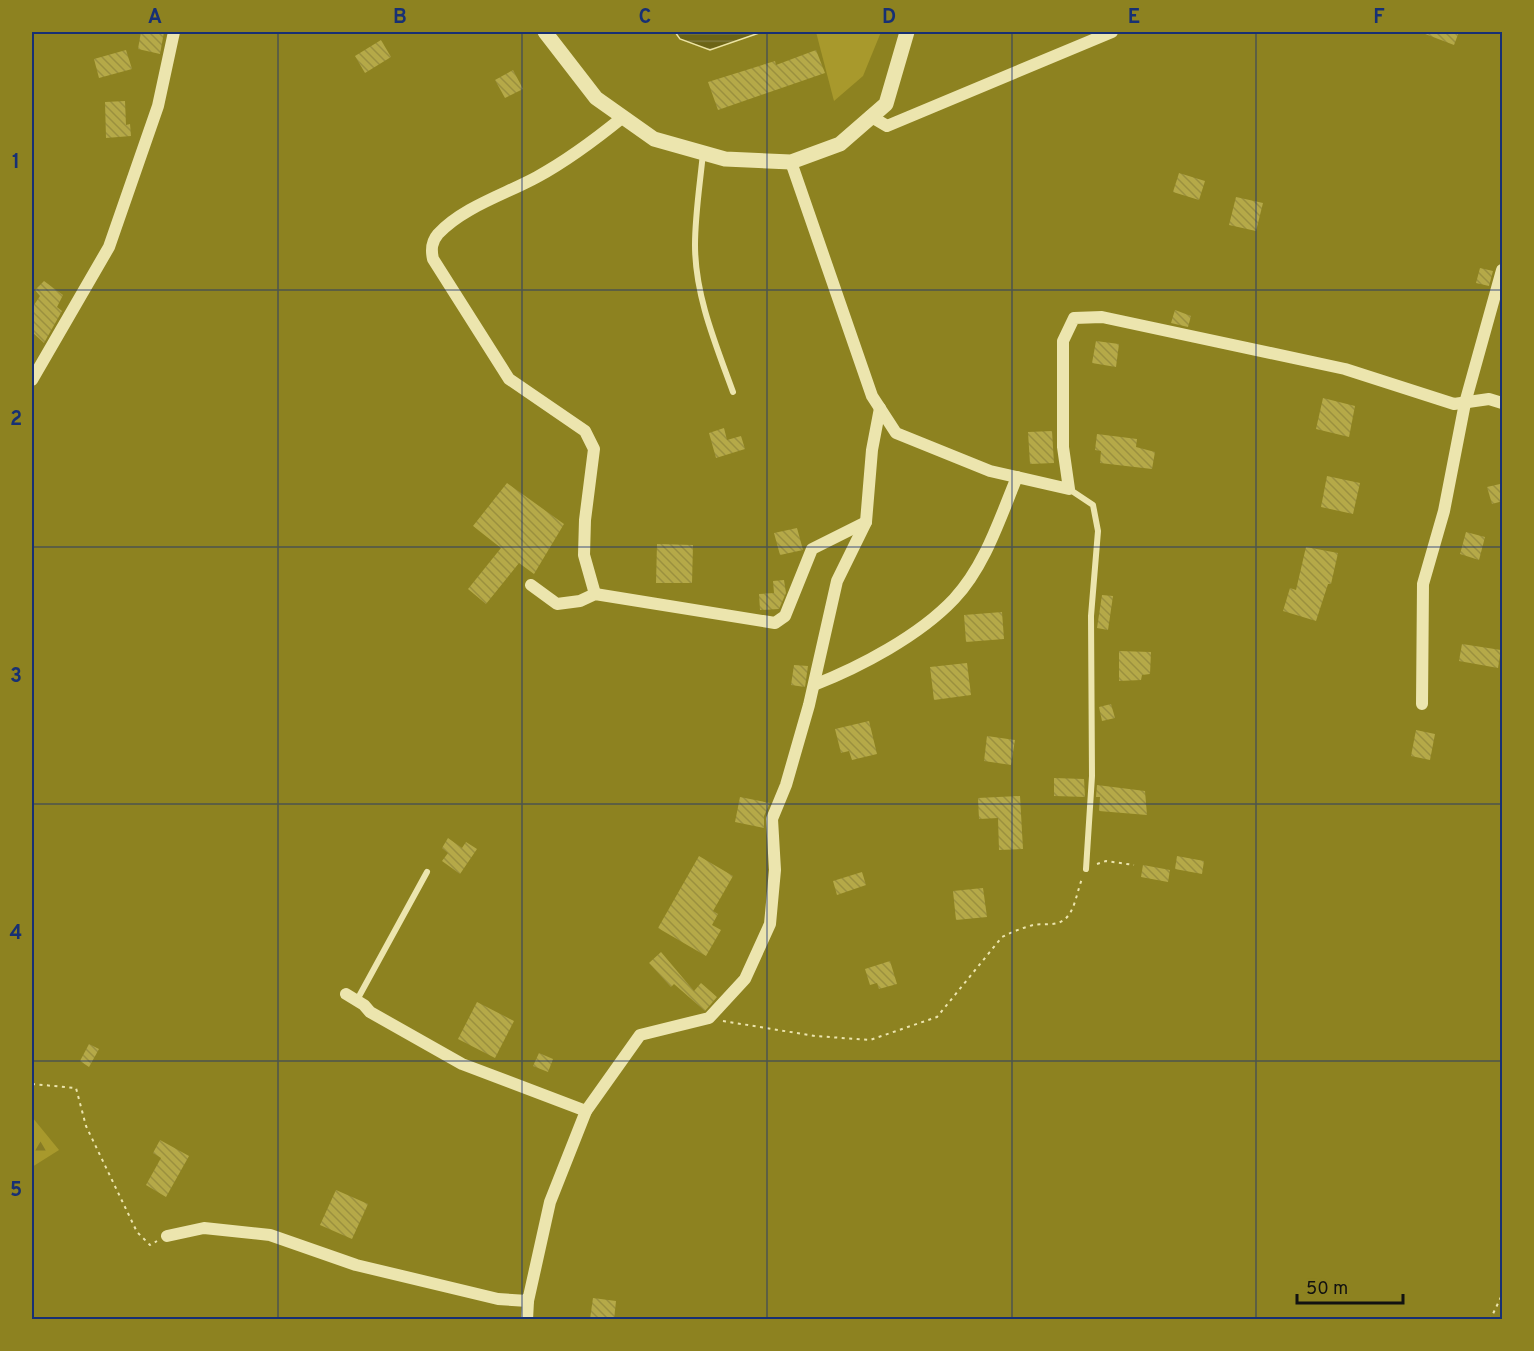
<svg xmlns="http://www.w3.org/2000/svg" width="1534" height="1351" font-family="Overpass,sans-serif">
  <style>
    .grass { fill: #a8992c }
    .forest { fill: url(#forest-firs) }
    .water { fill: url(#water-rules); stroke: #ede4a2; stroke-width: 1.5 }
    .building { fill: url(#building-back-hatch) }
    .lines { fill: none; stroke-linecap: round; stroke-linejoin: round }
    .path { stroke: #ece5ae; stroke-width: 2; stroke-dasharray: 3 4.5; stroke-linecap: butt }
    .service { stroke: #ece5ae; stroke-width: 6 }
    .minor { stroke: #ece5ae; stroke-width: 12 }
    .tertiary { stroke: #ece5ae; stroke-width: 15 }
    .grid { fill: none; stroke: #173074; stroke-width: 1.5; stroke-opacity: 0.55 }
    .neatline { fill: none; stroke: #173074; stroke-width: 2 }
    .grid-label { font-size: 20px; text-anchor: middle; font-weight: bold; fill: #173074 }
  </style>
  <defs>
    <pattern id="forest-firs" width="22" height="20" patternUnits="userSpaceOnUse" patternTransform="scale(1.5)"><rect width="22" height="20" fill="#a8992c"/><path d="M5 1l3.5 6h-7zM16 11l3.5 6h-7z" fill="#877b24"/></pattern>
    <pattern id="water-rules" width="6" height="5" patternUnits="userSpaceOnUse" patternTransform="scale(1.5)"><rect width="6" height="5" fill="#6c6416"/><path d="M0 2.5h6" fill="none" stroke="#7f793e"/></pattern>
    <pattern id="building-back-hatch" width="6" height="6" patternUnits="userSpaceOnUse" patternTransform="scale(1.5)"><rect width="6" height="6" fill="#b5a948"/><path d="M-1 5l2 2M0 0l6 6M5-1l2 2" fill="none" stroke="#9b903e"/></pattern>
  </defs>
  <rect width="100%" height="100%" fill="#8d8220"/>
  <!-- grass -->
  <polygon class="grass" points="816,32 881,32 863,76 834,101"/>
  <!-- forest -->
  <polygon class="forest" points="32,1117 59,1150 32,1167"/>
  <!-- water -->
  <polygon class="water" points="675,32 762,32 710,50 680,39"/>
  <!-- building -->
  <g class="building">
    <polygon points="141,32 164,32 160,54 138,49"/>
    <polygon points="1420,32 1459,32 1454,45"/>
    <polygon points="381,40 391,57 365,73 355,56"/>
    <polygon points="126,50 132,69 99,78 94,59"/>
    <polygon points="816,50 825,73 718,110 708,82 775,61 776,65"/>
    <polygon points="513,70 523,89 505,98 495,80"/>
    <polygon points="125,101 126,125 130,124 131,136 106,138 105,102"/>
    <polygon points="1179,173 1205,181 1199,200 1173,192"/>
    <polygon points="1236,197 1263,203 1256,231 1229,225"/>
    <polygon points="1480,268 1493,271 1489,286 1476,283"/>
    <polygon points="44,281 63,295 57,307 62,311 44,343 32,332 32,308 40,296 35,290"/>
    <polygon points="1175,310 1191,316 1188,327 1171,323"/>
    <polygon points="1096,341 1119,344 1116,367 1092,363"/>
    <polygon points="1323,398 1355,406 1349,437 1316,429"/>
    <polygon points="724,428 727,440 741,436 745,449 716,458 709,433"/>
    <polygon points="1052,431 1054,463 1030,464 1028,432"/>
    <polygon points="1097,434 1137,439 1136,447 1155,452 1152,469 1100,463 1101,451 1095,450"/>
    <polygon points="1327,476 1360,483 1353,514 1321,507"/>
    <polygon points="507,483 564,524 534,574 519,563 486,604 468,589 501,548 473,526"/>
    <polygon points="1500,484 1503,501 1492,504 1487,487"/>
    <polygon points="797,528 803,550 780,555 774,533"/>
    <polygon points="1466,532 1485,537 1479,560 1460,554"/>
    <polygon points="657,544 693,545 692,583 656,583"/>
    <polygon points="1306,547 1338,553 1331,584 1328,584 1316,621 1283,611 1290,588 1296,590"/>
    <polygon points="784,580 786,593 779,609 760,610 759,594 774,593 773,581"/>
    <polygon points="1102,595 1113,596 1108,630 1097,628"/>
    <polygon points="1002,612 1004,639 966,642 964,615"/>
    <polygon points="1462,644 1501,650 1498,668 1459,661"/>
    <polygon points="1119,651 1151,652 1150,674 1142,675 1141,680 1119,681"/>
    <polygon points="967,663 971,695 934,700 930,667"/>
    <polygon points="794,665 808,666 805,687 791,685"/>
    <polygon points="1111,704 1115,718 1102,721 1099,707"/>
    <polygon points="869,721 877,754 852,760 849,751 841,753 835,729"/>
    <polygon points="1416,730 1435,734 1430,760 1411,756"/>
    <polygon points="987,736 1015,740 1011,765 984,761"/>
    <polygon points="1054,778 1084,779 1085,797 1054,796"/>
    <polygon points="1097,785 1145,791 1147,815 1099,811 1100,797 1096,797"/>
    <polygon points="1020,796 1023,849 999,850 998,818 979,819 978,798"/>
    <polygon points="740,797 770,803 764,816 764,828 735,822"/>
    <polygon points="448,838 462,848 466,842 477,849 460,874 442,861 448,853 442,848"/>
    <polygon points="699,856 733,876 713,911 718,914 712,925 721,930 706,956 658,928"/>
    <polygon points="1177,856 1204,861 1202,874 1175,869"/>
    <polygon points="1143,865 1170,870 1168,882 1141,877"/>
    <polygon points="862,872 866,885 837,895 833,881"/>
    <polygon points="983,888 987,917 956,920 953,891"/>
    <polygon points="661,952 694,991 701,983 717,997 705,1011 674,984 671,987 649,963"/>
    <polygon points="890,961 897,984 879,989 877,983 870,985 865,969"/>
    <polygon points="477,1002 514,1021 495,1058 458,1039"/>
    <polygon points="89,1044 99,1049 89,1067 80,1061"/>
    <polygon points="539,1053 553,1059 548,1072 533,1066"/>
    <polygon points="160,1140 189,1156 166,1197 146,1185 161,1158 153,1153"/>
    <polygon points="336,1190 368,1204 352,1239 320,1225"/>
    <polygon points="593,1298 616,1301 614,1320 590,1319"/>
  </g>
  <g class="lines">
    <!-- path -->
    <g class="path">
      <polyline points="1097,864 1106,861 1134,865"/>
      <path d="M 723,1021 L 815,1036 L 870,1040 L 937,1017 L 1002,937 C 1012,932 1022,928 1033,925 C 1043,923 1056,927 1065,919 C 1075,911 1077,891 1082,879"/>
      <polyline points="32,1084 76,1088 86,1126 137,1232 150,1245 157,1241"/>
      <polyline points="1490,1320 1502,1295"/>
    </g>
    <!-- service -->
    <g class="service">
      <path d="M 703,153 C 700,184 695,215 695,245 C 695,296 716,345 733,392"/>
      <polyline points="1069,489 1093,505 1098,531 1091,616 1092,776 1086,869"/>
      <polyline points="357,1000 427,872"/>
    </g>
    <!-- minor -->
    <g class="minor">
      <polyline points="870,116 887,126 1112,32"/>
      <polyline points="791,162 872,396 896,433 990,471 1069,489 1063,447 1063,341 1074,318 1102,317 1345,369 1454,404 1489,399 1502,403"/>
      <polyline points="32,380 109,247 158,106 174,32"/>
      <polyline points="531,585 557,604 580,601 595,594 775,623 785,616 812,549 866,522"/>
      <path d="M 595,594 L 584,555 L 585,520 L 594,449 L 585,431 L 509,379 L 433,259 C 431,250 431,242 438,234 C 463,207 506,194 537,177 C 568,160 596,139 623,117"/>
      <path d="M 814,685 C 860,667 919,636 954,599 C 985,566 1000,518 1017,477"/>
      <polyline points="1422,704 1423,584 1444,511 1465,403 1502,270"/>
      <polyline points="346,994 364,1005 370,1012 462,1064 586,1111"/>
      <polyline points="167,1236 204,1228 270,1235 356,1265 498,1299 528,1301 550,1202 586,1111 640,1035 709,1018 745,979 770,924 775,870 772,819 786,785 809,705 837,581 866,522 872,450 880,408"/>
      <polyline points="527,1320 528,1301"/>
    </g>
    <!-- tertiary -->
    <polyline class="tertiary" points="545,32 596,98 654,139 725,159 791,162 840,144 886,104 907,32"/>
  </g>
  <!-- grid -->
  <path class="grid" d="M 278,32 L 278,1320M 522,32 L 522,1320M 767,32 L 767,1320M 1012,32 L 1012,1320M 1256,32 L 1256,1320M 32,290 L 1502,290M 32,547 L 1502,547M 32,804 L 1502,804M 32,1061 L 1502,1061"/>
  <!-- border -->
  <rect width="1534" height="1351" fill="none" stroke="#8d8220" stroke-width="66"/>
  <!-- scale -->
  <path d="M1297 1294v9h106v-9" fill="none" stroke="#111111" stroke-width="3"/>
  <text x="1306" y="1294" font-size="18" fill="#111111" stroke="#8d8220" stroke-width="4.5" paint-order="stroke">50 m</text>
  <rect x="33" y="33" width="1468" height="1285" class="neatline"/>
  <g class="grid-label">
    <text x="155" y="23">A</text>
    <text x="400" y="23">B</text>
    <text x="645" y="23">C</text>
    <text x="889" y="23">D</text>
    <text x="1134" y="23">E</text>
    <text x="1379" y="23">F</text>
    <text x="16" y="168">1</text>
    <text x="16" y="425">2</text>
    <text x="16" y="682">3</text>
    <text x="16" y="939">4</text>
    <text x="16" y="1196">5</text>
  </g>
</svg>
